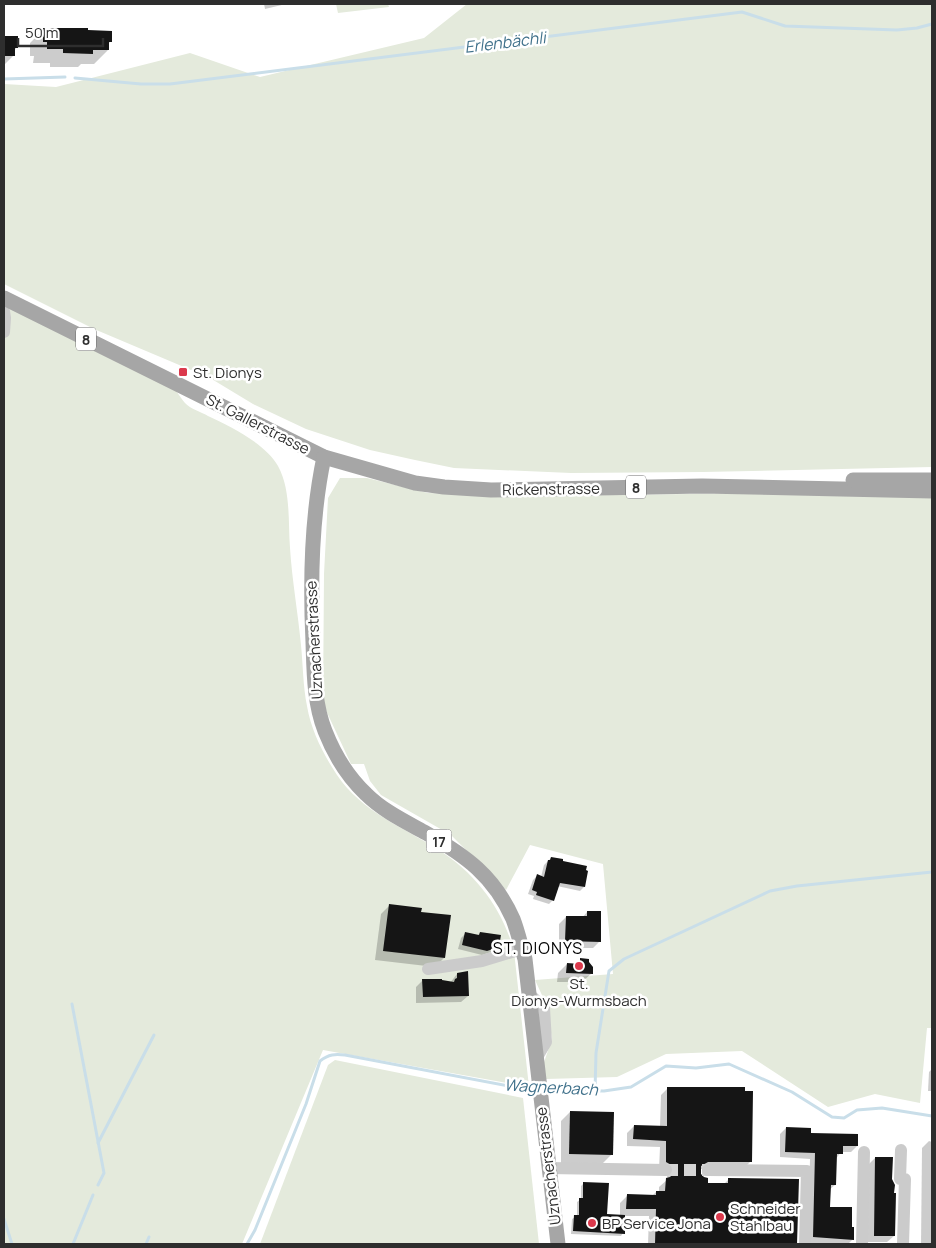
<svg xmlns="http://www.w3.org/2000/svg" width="936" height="1248" font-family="Manrope,sans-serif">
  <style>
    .green { fill: #e4eadc }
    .shadow { fill: #0003 }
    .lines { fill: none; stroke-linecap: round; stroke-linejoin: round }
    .stream { stroke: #c9dee9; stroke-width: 3 }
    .building { fill: #151515 }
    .minor-tunnel { stroke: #d5d5d5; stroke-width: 12; stroke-dasharray: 12 6; stroke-linecap: butt }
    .minor { stroke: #cbcbcb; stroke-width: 12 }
    .major { stroke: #a6a6a6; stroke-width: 15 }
    .poi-dot { fill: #db394c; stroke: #fff; stroke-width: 2 }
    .labels { text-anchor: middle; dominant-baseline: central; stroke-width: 5; stroke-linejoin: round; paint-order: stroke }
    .shield { fill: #fff; stroke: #6d6d6d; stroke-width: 1 }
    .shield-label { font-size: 14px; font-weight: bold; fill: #2e2e2e }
    .poi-label { font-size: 15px; fill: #2e2e2e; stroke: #fff; text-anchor: start }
    .street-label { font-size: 15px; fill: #2e2e2e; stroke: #fff }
    .water-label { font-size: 16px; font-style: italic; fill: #40718b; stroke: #fff }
    .neighbourhood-label { font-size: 16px; letter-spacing: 1px; fill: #000; stroke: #fff }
  </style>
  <rect width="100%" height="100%" fill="#fff"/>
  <!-- green -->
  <g class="green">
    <polygon points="336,4 388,4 389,7 338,13"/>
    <polygon points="467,4 932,4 932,467 703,472 571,473 454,468 415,460 370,450 306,429 253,404 210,378 94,329 4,284 4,84 56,87 190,53 260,77 424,38"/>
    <path d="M 4,298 L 167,379 C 174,386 179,396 185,403 C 190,409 202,412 208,416 C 230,426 266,444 278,466 C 291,490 288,521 290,548 C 292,580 298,613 301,645 C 303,665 303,686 307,706 C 311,730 323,754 337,775 C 362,812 403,827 439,850 C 476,874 502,908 514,951 L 529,1087 L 323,1050 L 242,1244 L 4,1244 Z"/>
    <polygon points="340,478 367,478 428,493 540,496 761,493 932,496 932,1028 927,1028 920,1103 875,1094 828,1107 742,1051 666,1054 617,1077 546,1079 542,1068 552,1039 547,1006 535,980 613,974 603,864 530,845 506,890 451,835 381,795 370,781 364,764 351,764 323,704 324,574 328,498"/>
    <polygon points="335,1060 523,1098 539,1244 260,1244 328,1065"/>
  </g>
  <!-- shadow -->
  <g class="shadow">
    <polygon points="264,4 286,4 265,9"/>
    <polygon points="44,29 87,32 110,42 108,44 108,50 94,64 81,64 78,67 50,67 50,63 33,63 34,56 30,56 30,43"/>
    <polygon points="4,36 17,37 17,47 14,51 14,55 4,65"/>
    <polygon points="551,858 584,887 580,891 557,886 553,900 549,904 533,899 534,896 528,894 533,880 537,876 541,877 544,865"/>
    <polygon points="390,905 420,913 444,958 435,967 375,960 381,914"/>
    <polygon points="587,912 599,942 593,948 559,948 559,924 566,917 582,918"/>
    <polygon points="480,933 498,947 494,951 482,955 458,949 461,938 465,934 477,936"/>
    <polygon points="581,959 592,973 582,982 557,982 558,973 567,964 575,965"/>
    <polygon points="457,974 468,996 461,1002 416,1003 416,987 423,980 450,983"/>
    <polygon points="932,1069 932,1091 928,1091 929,1072"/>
    <polygon points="668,1088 750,1162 743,1169 700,1169 700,1175 707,1184 723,1185 728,1180 797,1180 796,1244 648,1244 649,1216 624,1216 623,1233 621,1236 571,1234 572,1219 577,1216 577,1202 581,1199 581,1186 584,1183 606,1215 620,1216 620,1203 627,1196 652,1196 656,1192 659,1192 659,1187 668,1179 666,1173 659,1169 660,1147 627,1146 627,1133 634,1126 660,1127 661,1095"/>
    <polygon points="570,1112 612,1154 603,1163 561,1163 561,1121"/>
    <polygon points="786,1128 857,1146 851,1152 841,1152 835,1160 835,1185 829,1190 829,1208 853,1239 848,1244 808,1243 810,1159 780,1157 780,1134"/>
    <polygon points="929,1141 932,1142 932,1244 921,1244 922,1148"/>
    <polygon points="875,1158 891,1179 894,1236 887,1242 867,1242 868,1165"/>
  </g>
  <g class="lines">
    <!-- stream -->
    <g class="stream">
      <polyline points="75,78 141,84 170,84 742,12 785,26 897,30 917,28 932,24"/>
      <polyline points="4,79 65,77"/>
      <polyline points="72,1004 104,1173 98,1185"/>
      <polyline points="545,1090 604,1091 631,1087 666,1066 696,1068 729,1064 792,1092 832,1117 844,1118 857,1110 882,1108 932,1116"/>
      <polyline points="595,1091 596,1053 609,971 624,959 770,891 797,886 932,872"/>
      <polyline points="98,1143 154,1035"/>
      <polyline points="4,1219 12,1244"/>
      <polyline points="73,1244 93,1195"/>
      <polyline points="146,1244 149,1237"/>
      <path d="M 247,1244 L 255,1230 L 306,1104 L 320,1061 C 329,1054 335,1054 345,1055 L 524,1089 L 536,1090"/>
    </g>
  </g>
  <!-- building -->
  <g class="building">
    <polygon points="43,28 88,28 88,30 112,31 112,42 109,42 109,50 93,50 93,54 63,53 63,49 47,49 47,42 43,42"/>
    <polygon points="4,36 18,36 18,48 15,48 15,56 4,56"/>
    <polygon points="551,857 563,859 563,861 587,866 586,870 588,871 585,887 560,883 554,901 536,895 537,892 532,890 537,874 544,877 548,860 550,860"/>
    <polygon points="389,904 422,908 421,912 451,915 445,958 383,951"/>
    <polygon points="587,911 601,911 601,942 565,941 566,916 587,916"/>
    <polygon points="465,932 479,935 480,932 501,935 499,947 487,951 462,945"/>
    <polygon points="580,958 589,959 589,962 593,967 593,974 566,973 567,963 580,964"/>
    <polygon points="468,971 469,996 423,997 422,979 442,979 442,980 454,982 455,979 457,978 457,973"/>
    <polygon points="667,1087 745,1087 745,1091 753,1091 752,1162 708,1162 701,1166 701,1174 704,1177 708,1178 708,1183 728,1183 728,1178 799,1179 797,1244 655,1244 656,1209 626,1209 627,1194 656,1195 656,1191 665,1191 666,1178 670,1177 673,1174 673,1166 666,1162 666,1141 633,1139 634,1125 667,1126"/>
    <polygon points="570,1111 614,1112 613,1155 569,1154"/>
    <polygon points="786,1127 811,1128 811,1133 858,1134 858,1146 843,1146 843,1154 837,1154 836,1185 831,1185 830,1207 852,1207 852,1227 854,1227 854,1240 813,1237 815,1153 785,1152"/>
    <polygon points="875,1157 893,1157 892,1179 895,1185 894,1193 896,1193 895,1236 874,1236"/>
    <polygon points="583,1182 609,1183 607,1214 625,1215 625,1234 573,1231 574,1215 579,1215 579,1198 583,1198"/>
  </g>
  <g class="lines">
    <!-- minor-tunnel -->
    <polyline class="minor-tunnel" points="666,1170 708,1170"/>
    <!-- minor -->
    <g class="minor">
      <polyline points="4,311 5,318 4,332"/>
      <polyline points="428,969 482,961 522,949"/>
      <polyline points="529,994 544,1008 546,1042 536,1059"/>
      <polyline points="901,1150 900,1179 905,1179 903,1244"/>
      <polyline points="549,1168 666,1170"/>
      <polyline points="708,1170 807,1171 805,1244"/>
      <polyline points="862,1244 864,1152"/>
    </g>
    <!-- major -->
    <g class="major">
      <polyline points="4,298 324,457 415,483 444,487 491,490 702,486 932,491"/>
      <path d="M 324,457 C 311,518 310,580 313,642 C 314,672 314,703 325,731 C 334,754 348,777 366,794 C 383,811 406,822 426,833 C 466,856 494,876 513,919 C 518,932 521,946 525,959 L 558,1244"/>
      <polyline points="853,480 932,480"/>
    </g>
  </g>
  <!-- markers -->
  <g class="poi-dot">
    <rect x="178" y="367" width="10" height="10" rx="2.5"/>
    <circle cx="579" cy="966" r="5"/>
    <circle cx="720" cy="1217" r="5"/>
    <circle cx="592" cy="1223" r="5"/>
  </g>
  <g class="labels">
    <!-- shield labels -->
    <g class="shield">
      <rect x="76" y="327.5" width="20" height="23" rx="4"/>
      <rect x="626" y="475.5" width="20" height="23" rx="4"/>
      <rect x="426.5" y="829.5" width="25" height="23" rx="4"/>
    </g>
    <g class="shield-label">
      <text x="86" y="339">8</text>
      <text x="636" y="487">8</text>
      <text x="439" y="841">17</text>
    </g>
    <!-- poi labels -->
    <g class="poi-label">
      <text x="193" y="372">St. Dionys</text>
      <text x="579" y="983" text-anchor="middle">St.<tspan x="579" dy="17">Dionys-Wurmsbach</tspan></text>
      <text x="730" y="1208">Schneider<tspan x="730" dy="17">Stahlbau</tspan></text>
      <text x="602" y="1223">BP Service Jona</text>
    </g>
    <!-- street labels -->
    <g class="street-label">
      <text transform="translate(258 424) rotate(27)">St. Gallerstrasse</text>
      <text transform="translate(551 489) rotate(-1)">Rickenstrasse</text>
      <text transform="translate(314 640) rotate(-93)">Uznacherstrasse</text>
      <text transform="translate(548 1166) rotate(-97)">Uznacherstrasse</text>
    </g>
    <!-- water labels -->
    <g class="water-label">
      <text transform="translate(505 42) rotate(-7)">Erlenbächli</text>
      <text transform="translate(551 1087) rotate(3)">Wagnerbach</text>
    </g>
    <!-- neighbourhood labels -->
    <g class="neighbourhood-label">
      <text x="538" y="948">ST. DIONYS</text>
    </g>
  </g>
  <!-- border -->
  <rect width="936" height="1248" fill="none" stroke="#2e2e2e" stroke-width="10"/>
  <!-- scale -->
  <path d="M18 38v8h85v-8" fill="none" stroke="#2e2e2e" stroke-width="2.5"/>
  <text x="25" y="38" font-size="15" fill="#2e2e2e" stroke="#ffffff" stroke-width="4" paint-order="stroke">50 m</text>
</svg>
